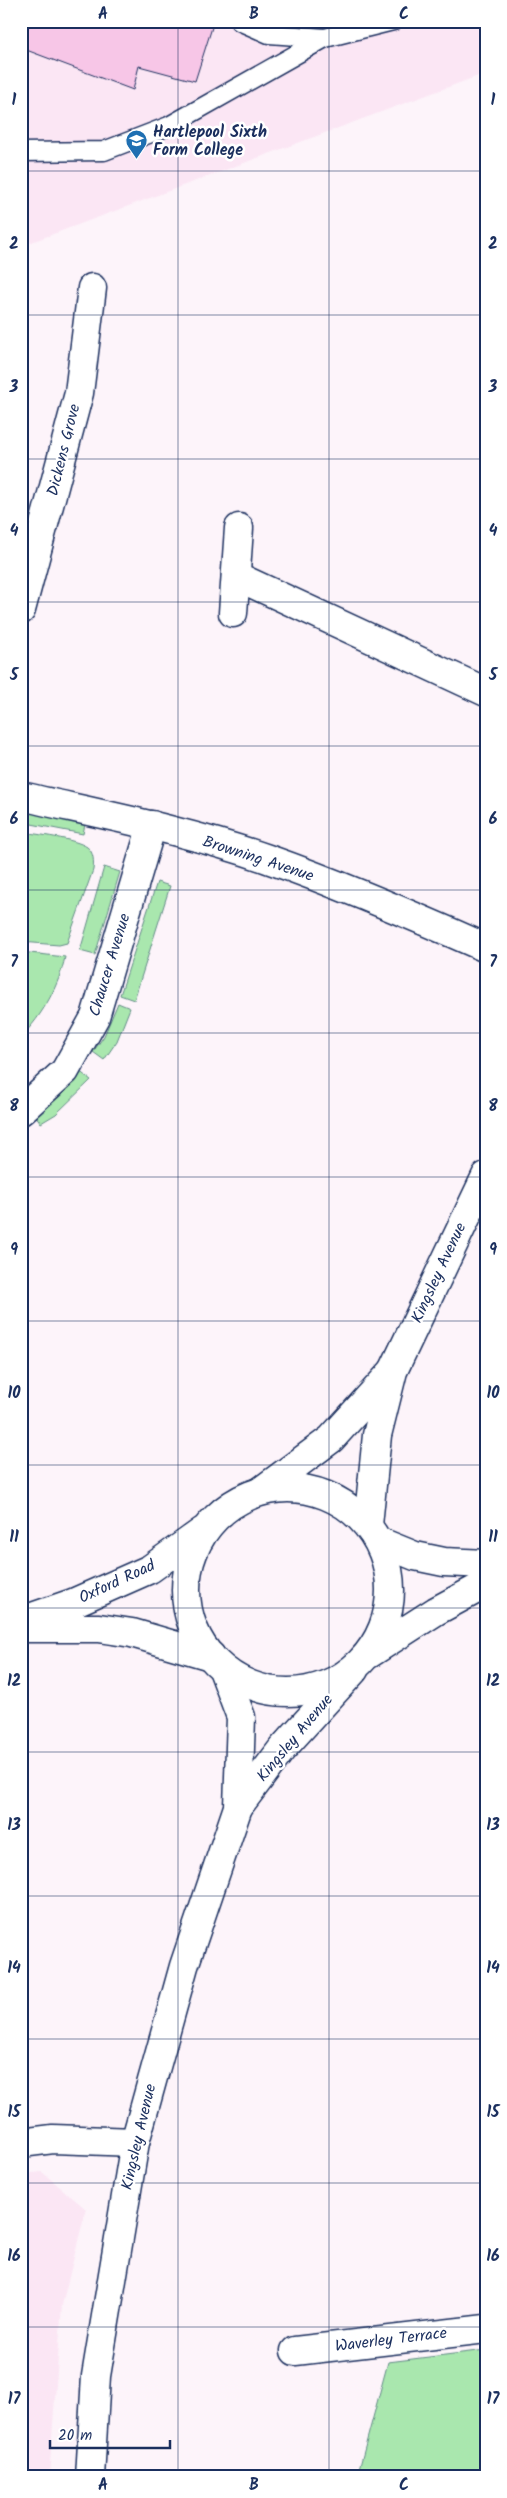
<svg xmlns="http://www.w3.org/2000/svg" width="507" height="2498" font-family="Kalam,sans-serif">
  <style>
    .built { fill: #fbe6f4 }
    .green { fill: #a9e7ae; stroke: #628b86 }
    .building { fill: #f7c6e7; stroke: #1b2f5e }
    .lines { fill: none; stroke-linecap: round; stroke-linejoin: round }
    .service-casing { stroke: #1b2f5e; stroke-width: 21 }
    .minor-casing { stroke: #1b2f5e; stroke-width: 31 }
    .tertiary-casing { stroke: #1b2f5e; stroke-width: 31 }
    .service { stroke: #fff; stroke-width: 18 }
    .minor { stroke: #fff; stroke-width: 28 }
    .tertiary { stroke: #fff; stroke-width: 28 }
    .grid { fill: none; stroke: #1b2f5e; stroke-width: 1; stroke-opacity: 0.55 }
    .labels { text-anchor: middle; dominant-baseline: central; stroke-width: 5; stroke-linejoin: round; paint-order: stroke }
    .poi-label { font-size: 16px; font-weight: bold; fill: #1b2f5e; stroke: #fff; text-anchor: start }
    .street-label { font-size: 16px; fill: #1b2f5e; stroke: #fff }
    .neatline { fill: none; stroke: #1b2f5e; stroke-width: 2 }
    .grid-label { font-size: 16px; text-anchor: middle; font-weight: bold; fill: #1b2f5e }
  </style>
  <rect width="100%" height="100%" fill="#fdf4fa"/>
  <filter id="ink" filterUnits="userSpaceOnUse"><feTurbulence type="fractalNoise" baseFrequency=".02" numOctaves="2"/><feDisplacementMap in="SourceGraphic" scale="10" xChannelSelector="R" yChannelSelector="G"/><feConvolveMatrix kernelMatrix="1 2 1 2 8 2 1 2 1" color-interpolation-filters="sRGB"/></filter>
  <g filter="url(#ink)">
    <!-- built -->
    <g class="built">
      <polygon points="21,21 486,21 486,73 21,246"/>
      <polygon points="42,2172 86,2209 62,2305 49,2477 21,2477 21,2174"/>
    </g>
    <!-- green -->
    <g class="green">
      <polygon points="21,804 86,819 83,834 21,822"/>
      <path d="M 21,832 C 36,834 76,839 87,847 C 94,852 94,862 93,870 L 67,943 L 59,945 L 21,942 Z"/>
      <polygon points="104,867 120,872 95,955 80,951"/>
      <polygon points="157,882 170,886 134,1000 120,995"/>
      <path d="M 21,952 L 65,957 C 59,986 42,1016 21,1037 Z"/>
      <polygon points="118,1003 130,1008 117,1041 104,1060 93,1052 104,1036"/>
      <polygon points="79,1071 91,1080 56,1114 41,1123 35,1115"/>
      <polygon points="486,2350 486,2477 357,2477 388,2362"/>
    </g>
    <!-- building -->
    <polygon class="building" points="30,21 214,21 195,81 139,66 133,90 21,48"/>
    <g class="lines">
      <defs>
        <g id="service">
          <polyline points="239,21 269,34 325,38"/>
          <polyline points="21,152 104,151 169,126 325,38 393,21"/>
        </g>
        <g id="minor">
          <polyline points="236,576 486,692"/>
          <polyline points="21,610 79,393 92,288"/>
          <polyline points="233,613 239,528"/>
          <path d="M 21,796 C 104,815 188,831 268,859 C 342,885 414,916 486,948"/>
          <polyline points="21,1111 65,1071 95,1017 152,825"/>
          <polyline points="238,1807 282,1749 354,1670"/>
          <polyline points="21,2143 53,2139 135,2142"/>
          <polyline points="295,2351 486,2329"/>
          <polyline points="90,2477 96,2376 135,2142 184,1966 238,1807 241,1717 224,1672"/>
        </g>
        <g id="tertiary">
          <circle cx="288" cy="1590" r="102"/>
          <polyline points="261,1491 331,1439 392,1372"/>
          <polyline points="368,1525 377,1435 393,1371 486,1176"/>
          <polyline points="378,1541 415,1556 444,1562 486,1564"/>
          <polyline points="21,1621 73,1603 150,1569 203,1531"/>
          <polyline points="21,1628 99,1628 132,1633 211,1656"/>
          <polyline points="369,1654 436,1611 486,1584"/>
        </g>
      </defs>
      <!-- service casing -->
      <use href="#service" class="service-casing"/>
      <!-- minor casing -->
      <use href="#minor" class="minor-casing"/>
      <!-- tertiary casing -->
      <use href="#tertiary" class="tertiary-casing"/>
      <!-- service -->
      <use href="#service" class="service"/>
      <!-- minor -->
      <use href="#minor" class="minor"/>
      <!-- tertiary -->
      <use href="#tertiary" class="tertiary"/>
    </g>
  </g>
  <!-- grid -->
  <path class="grid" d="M 178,21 L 178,2477M 329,21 L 329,2477M 21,171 L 486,171M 21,315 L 486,315M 21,459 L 486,459M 21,602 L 486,602M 21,746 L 486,746M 21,890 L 486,890M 21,1033 L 486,1033M 21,1177 L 486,1177M 21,1321 L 486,1321M 21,1465 L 486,1465M 21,1608 L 486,1608M 21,1752 L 486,1752M 21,1896 L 486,1896M 21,2039 L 486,2039M 21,2183 L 486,2183M 21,2327 L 486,2327"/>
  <!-- icons -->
  <defs>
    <symbol id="school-pin" viewBox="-11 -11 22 30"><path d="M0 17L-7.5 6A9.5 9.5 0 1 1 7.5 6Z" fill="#1f6fb2" stroke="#fff"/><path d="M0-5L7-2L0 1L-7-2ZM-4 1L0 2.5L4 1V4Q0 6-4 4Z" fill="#fff"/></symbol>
  </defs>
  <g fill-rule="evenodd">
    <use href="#school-pin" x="124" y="128" width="25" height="34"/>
  </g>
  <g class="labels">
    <!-- poi labels -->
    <g class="poi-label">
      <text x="153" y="132">Hartlepool Sixth<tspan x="153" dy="18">Form College</tspan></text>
    </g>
    <!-- street labels -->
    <g class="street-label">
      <text transform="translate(64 450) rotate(-76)">Dickens Grove</text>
      <text transform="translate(258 859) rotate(18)">Browning Avenue</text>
      <text transform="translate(110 965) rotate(-73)">Chaucer Avenue</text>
      <text transform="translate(439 1273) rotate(-65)">Kingsley Avenue</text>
      <text transform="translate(117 1582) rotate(-25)">Oxford Road</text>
      <text transform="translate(295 1738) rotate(-50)">Kingsley Avenue</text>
      <text transform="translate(139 2137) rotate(-77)">Kingsley Avenue</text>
      <text transform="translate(391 2340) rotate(-7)">Waverley Terrace</text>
    </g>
  </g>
  <!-- margin -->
  <rect width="507" height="2498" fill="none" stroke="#fff" stroke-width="55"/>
  <!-- scale -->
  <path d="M50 2440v8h120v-8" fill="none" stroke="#1b2f5e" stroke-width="2.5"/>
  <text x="58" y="2440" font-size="15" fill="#1b2f5e" stroke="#ffffff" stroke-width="4" paint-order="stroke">20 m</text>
  <rect x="28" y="28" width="452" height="2442" class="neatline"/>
  <g class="grid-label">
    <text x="103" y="19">A</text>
    <text x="254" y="19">B</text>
    <text x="404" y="19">C</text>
    <text x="14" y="105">1</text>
    <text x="493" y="105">1</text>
    <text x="14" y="249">2</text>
    <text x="493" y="249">2</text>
    <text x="14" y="392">3</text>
    <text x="493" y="392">3</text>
    <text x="14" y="536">4</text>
    <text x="493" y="536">4</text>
    <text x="14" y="680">5</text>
    <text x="493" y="680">5</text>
    <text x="14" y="824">6</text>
    <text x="493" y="824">6</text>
    <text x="14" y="967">7</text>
    <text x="493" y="967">7</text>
    <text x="14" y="1111">8</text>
    <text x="493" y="1111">8</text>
    <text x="14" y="1255">9</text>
    <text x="493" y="1255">9</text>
    <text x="14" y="1398">10</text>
    <text x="493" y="1398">10</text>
    <text x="14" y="1542">11</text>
    <text x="493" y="1542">11</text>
    <text x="14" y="1686">12</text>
    <text x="493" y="1686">12</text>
    <text x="14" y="1830">13</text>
    <text x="493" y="1830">13</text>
    <text x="14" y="1973">14</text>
    <text x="493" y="1973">14</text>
    <text x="14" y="2117">15</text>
    <text x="493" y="2117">15</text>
    <text x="14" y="2261">16</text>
    <text x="493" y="2261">16</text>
    <text x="14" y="2404">17</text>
    <text x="493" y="2404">17</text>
    <text x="103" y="2490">A</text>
    <text x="254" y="2490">B</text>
    <text x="404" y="2490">C</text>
  </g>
</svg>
